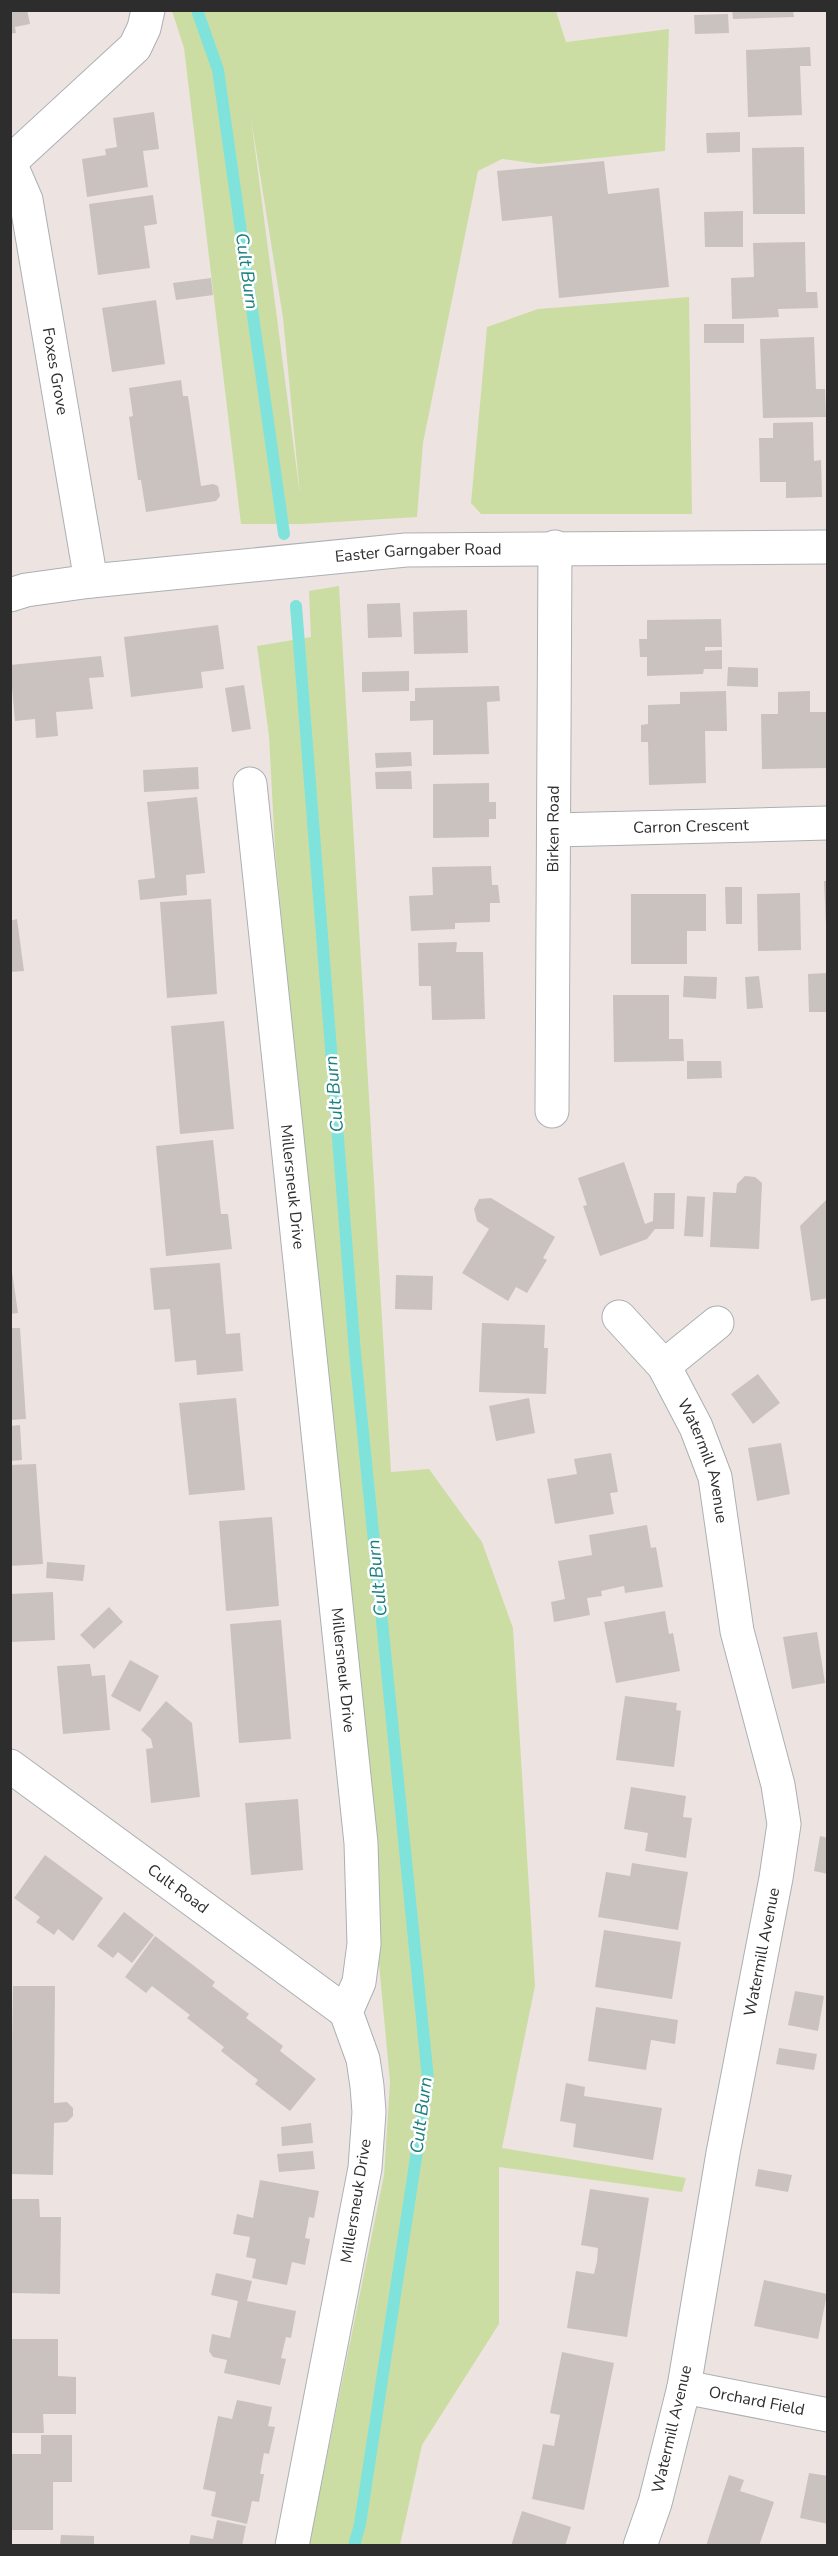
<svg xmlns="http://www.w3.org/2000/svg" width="838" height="2556" font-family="'Nunito Sans',sans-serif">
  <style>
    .green { fill: #ccdda4; fill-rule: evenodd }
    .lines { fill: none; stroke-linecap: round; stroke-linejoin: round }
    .stream { stroke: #80e3db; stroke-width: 12 }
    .building { fill: #c9c2bf }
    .street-casing { stroke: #abb0b4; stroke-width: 35 }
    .street { stroke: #fff; stroke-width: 33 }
    .labels { text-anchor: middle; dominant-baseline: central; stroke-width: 5; stroke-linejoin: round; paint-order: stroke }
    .street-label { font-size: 16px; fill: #2d2d2d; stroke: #fff }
    .water-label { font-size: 18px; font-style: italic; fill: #1a807f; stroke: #fff }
  </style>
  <rect width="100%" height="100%" fill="#ede4e1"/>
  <!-- green -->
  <g class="green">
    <path d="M 172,11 L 556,11 L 566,42 L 669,29 L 665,151 L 539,164 L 502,159 L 478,171 L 423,443 L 417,517 L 303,524 L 241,524 L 184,48 ZM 251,118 L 283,318 L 300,495 Z"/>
    <polygon points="689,297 692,514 481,514 471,503 487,327 538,309"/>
    <polygon points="339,586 391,1472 429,1469 482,1542 513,1628 535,1986 502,2148 686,2178 682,2192 499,2167 499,2324 422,2445 400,2545 309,2545 384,2175 390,2082 275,849 269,736 257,646 311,637 309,591"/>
  </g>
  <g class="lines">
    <!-- stream -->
    <g class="stream">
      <polyline points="197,10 218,70 284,534"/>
      <polyline points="296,606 355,1353 428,2079 360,2524 354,2546"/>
    </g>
  </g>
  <!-- building -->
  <g class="building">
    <polygon points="10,10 27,10 30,24 15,27 16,33 10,34"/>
    <polygon points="732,10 793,10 794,17 733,19"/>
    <polygon points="728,14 729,33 695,34 694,15"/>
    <polygon points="810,47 811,66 800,66 802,115 748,117 746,50"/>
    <polygon points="154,112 159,149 143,151 148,187 87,197 82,159 106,155 105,149 117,147 113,118"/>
    <polygon points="740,132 740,152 707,153 706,133"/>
    <polygon points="804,147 805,214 753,214 752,148"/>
    <polygon points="604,161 608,194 659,188 669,287 559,298 552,216 502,221 497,171"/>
    <polygon points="153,195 157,224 144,226 150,268 98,275 89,204"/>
    <polygon points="743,211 743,247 705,247 704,212"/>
    <polygon points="805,242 806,292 817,292 818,308 778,309 779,317 732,319 731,278 754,277 753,243"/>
    <polygon points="211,278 213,295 176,300 173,283"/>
    <polygon points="156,300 165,364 112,372 102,308"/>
    <rect x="704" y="324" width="40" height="19"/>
    <polygon points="814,337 816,389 825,389 826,417 763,418 760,339"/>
    <polygon points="181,380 183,396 188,396 201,486 213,484 218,486 220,496 216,501 146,512 141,480 138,480 129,417 133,416 129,388"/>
    <polygon points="813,422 814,461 821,460 822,497 786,498 786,482 760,482 759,438 773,438 773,423"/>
    <polygon points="400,603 402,637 368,638 367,604"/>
    <polygon points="467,610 468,653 414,654 413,612"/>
    <polygon points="721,619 722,647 705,647 705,651 722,650 722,669 704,669 703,674 647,676 647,657 640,657 639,639 647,639 647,620"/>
    <polygon points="218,625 224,669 201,672 203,688 131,697 124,637"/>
    <polygon points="101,656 104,677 89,678 93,709 56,712 58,736 36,738 35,719 15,721 10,665"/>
    <polygon points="728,667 758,668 758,687 727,686"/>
    <polygon points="409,671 409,691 362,692 362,672"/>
    <polygon points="244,685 251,729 232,732 225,688"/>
    <polygon points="499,686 500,701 487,702 489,754 433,755 433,720 410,721 410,701 415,701 415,688"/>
    <polygon points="726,691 727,731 705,731 706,783 649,785 648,742 641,742 641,725 648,724 648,705 680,704 680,692"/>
    <polygon points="810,691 810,712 828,712 828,768 762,769 761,714 778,714 778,692"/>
    <polygon points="411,752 412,766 376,768 375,753"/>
    <polygon points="198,767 199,789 144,792 143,770"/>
    <polygon points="411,771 412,789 376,789 375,772"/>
    <polygon points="489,783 489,802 496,802 496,819 489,819 489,837 433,838 433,784"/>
    <polygon points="197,797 205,873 186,875 187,895 140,900 138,880 155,878 147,802"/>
    <polygon points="491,866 492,885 498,885 500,903 490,903 490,922 455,923 455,929 411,931 409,896 433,895 432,867"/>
    <polygon points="824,881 828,881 828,925 826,925"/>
    <polygon points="725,887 742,887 742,924 726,924"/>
    <polygon points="800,893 801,950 758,951 757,894"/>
    <polygon points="631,894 706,894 706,931 687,931 687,964 631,964"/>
    <polygon points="211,899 217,994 167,998 160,902"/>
    <polygon points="17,919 24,971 10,972 10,921"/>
    <polygon points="457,942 456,952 483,952 485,1019 432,1020 431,986 419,986 418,943"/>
    <polygon points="828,973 828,1012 809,1012 808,974"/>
    <polygon points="684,976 717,977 716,999 683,997"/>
    <polygon points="759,976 763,1008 747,1009 745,977"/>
    <polygon points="613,995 669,995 669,1039 683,1039 684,1061 614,1062"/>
    <polygon points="224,1021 234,1129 180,1134 171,1026"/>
    <polygon points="687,1061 721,1061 722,1078 687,1079"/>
    <polygon points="213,1140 221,1214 228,1214 232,1249 166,1256 156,1146"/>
    <polygon points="624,1162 645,1224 653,1221 654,1193 675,1193 674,1229 655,1229 647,1239 600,1256 583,1206 587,1205 578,1178"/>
    <polygon points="745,1176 755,1177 762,1183 759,1249 710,1247 713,1192 736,1193 737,1184"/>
    <polygon points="687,1196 705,1197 703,1237 684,1236"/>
    <polygon points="491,1198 555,1237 543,1258 547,1260 527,1293 516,1287 508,1301 462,1273 489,1229 477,1221 474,1209 479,1199"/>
    <polygon points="828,1198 828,1298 811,1301 800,1226"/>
    <polygon points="10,1258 18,1313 10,1314"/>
    <polygon points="220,1263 226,1334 240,1333 243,1371 197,1375 196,1360 175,1362 170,1309 154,1310 150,1268"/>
    <polygon points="396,1275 433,1276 432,1310 395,1309"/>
    <polygon points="482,1323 545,1325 544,1348 548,1348 546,1394 479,1392"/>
    <polygon points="10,1328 20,1328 26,1419 10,1420"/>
    <polygon points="758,1374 780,1403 753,1424 731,1394"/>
    <polygon points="236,1398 245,1490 189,1495 179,1403"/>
    <polygon points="529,1398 535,1433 496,1441 489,1406"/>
    <polygon points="20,1425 22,1460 10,1461 10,1426"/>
    <polygon points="781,1443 790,1494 757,1501 748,1448"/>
    <polygon points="611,1453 618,1492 610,1493 614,1514 555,1524 547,1479 577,1474 574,1459"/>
    <polygon points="36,1464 43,1564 10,1566 10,1465"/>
    <polygon points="272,1517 279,1606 226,1611 219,1521"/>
    <polygon points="647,1525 651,1548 656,1547 663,1587 625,1593 624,1586 601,1591 602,1596 587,1598 590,1615 554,1622 551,1602 565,1599 558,1561 592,1555 589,1535"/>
    <polygon points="47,1562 85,1565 83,1581 46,1578"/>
    <polygon points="53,1592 55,1640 10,1642 10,1594"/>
    <polygon points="109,1607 123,1622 94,1649 80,1635"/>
    <polygon points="665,1611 669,1634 673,1633 680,1671 616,1683 604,1622"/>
    <polygon points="281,1620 291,1739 239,1743 230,1624"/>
    <polygon points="817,1632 825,1683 792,1689 783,1637"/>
    <polygon points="130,1660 159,1676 140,1712 111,1696"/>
    <polygon points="90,1664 92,1676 105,1675 110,1730 63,1734 57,1666"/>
    <polygon points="625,1696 677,1703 676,1710 681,1711 674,1767 616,1760"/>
    <polygon points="166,1701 192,1723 200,1797 151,1803 146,1749 153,1748 151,1739 141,1730"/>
    <polygon points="631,1787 686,1796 683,1817 692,1818 686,1858 645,1851 648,1833 624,1829"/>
    <polygon points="298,1799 303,1870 251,1875 245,1803"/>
    <polygon points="820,1836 828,1838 828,1874 814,1871"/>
    <polygon points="45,1855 103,1898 73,1941 58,1929 54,1935 36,1922 40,1917 14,1898"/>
    <polygon points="632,1863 688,1872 678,1930 598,1917 606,1872 630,1876"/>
    <polygon points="124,1912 154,1935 132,1963 118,1952 113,1958 97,1946"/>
    <polygon points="604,1930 681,1942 672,1999 595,1987"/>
    <polygon points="155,1936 215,1982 212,1986 249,2014 246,2018 283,2046 280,2051 316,2079 290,2111 255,2084 258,2080 221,2051 224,2047 187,2018 190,2015 152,1986 146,1993 125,1977"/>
    <polygon points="13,1986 55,1986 54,2103 67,2102 73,2108 73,2116 67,2122 54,2123 53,2175 10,2174"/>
    <polygon points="795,1991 824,1996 818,2031 788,2025"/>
    <polygon points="596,2007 678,2020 675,2044 651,2040 646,2070 588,2061"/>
    <polygon points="779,2048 817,2054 814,2070 776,2064"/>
    <polygon points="566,2083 585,2087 584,2096 662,2108 653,2160 573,2147 576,2124 560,2121"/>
    <polygon points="311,2123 313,2143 282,2146 281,2127"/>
    <polygon points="313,2151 315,2169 279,2172 277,2154"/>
    <polygon points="758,2169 792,2175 788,2192 755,2186"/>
    <polygon points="260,2180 319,2191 314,2218 309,2217 307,2228 305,2238 310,2239 305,2265 292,2262 287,2285 252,2278 256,2259 246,2257 250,2237 233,2234 237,2214 253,2218"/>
    <polygon points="590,2189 649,2198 627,2337 567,2328 576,2271 594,2274 597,2261 598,2248 581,2245"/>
    <polygon points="10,2199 39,2199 40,2217 61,2217 60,2294 10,2293"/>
    <polygon points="216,2273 252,2281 247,2301 296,2311 291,2338 286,2337 281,2358 286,2359 280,2385 224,2373 227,2360 213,2357 209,2351 212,2334 230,2338 238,2301 211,2295"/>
    <polygon points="764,2280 827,2294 818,2339 754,2326"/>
    <polygon points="10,2339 58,2339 58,2376 76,2377 76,2414 43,2414 44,2433 10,2433"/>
    <polygon points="562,2352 614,2363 584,2510 532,2499 543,2444 554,2446 560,2415 550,2413"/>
    <polygon points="237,2400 272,2407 268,2426 275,2427 269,2454 264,2453 260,2474 264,2474 259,2502 252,2501 247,2524 211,2516 216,2492 203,2489 218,2416 232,2419"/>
    <polygon points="41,2435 72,2435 72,2482 53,2482 53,2530 10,2530 10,2454 41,2454"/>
    <polygon points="809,2473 828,2476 828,2524 800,2518"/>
    <polygon points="729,2475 744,2480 740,2491 774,2502 759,2546 706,2546"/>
    <polygon points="522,2511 571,2527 565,2546 511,2546"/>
    <polygon points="217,2520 246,2526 242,2546 189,2546 191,2535 213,2539"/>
    <polygon points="61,2535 94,2536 94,2546 60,2546"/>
  </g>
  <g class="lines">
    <defs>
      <g id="street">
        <polyline points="10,162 135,47 144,28 148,10"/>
        <path id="s1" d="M 10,163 L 26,200 L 91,581"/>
        <path id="s2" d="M 10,595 L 26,590 L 91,581 L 406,550 L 828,547"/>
        <path id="s3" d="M 250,784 L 361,1843 L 364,1944 L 359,1982 L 346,2012 L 363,2059 L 367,2086 L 369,2112 L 365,2168 L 292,2546"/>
        <path id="s4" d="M 555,830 L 828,823"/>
        <path id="s5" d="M 552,1111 L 555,547"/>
        <path id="s6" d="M 619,1317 L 664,1366 L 696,1427 L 715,1477 L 737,1631 L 778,1785 L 784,1824 L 776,1878 L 723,2153 L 684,2387 L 655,2503 L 640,2546"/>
        <polyline points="664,1366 717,1323"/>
        <path id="s7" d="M 10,1766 L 346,2012"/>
        <path id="s8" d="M 684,2387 L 828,2415"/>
      </g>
    </defs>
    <!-- street casing -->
    <use href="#street" class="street-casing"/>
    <!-- street -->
    <use href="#street" class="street"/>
  </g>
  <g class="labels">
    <!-- street labels -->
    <g class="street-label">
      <text stroke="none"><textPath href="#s1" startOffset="214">Foxes Grove</textPath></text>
      <text stroke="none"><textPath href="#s2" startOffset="411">Easter Garngaber Road</textPath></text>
      <text stroke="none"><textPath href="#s4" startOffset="136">Carron Crescent</textPath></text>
      <text stroke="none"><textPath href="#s5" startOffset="282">Birken Road</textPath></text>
      <text stroke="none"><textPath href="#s3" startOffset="405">Millersneuk Drive</textPath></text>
      <text stroke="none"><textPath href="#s6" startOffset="170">Watermill Avenue</textPath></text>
      <text stroke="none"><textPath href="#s3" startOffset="891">Millersneuk Drive</textPath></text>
      <text stroke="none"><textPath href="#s7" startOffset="208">Cult Road</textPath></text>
      <text transform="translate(762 1952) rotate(-79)">Watermill Avenue</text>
      <text transform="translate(356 2201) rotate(-81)">Millersneuk Drive</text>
      <text stroke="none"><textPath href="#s8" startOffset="74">Orchard Field</textPath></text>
      <text transform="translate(672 2429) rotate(-77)">Watermill Avenue</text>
    </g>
    <!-- water labels -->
    <g class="water-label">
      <text transform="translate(247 271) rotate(82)">Cult Burn</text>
      <text transform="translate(334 1094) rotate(-95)">Cult Burn</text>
      <text transform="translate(377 1578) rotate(-96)">Cult Burn</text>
      <text transform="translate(421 2115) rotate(-83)">Cult Burn</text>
    </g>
  </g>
  <!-- border -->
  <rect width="838" height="2556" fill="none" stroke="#2d2d2d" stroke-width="24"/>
</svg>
